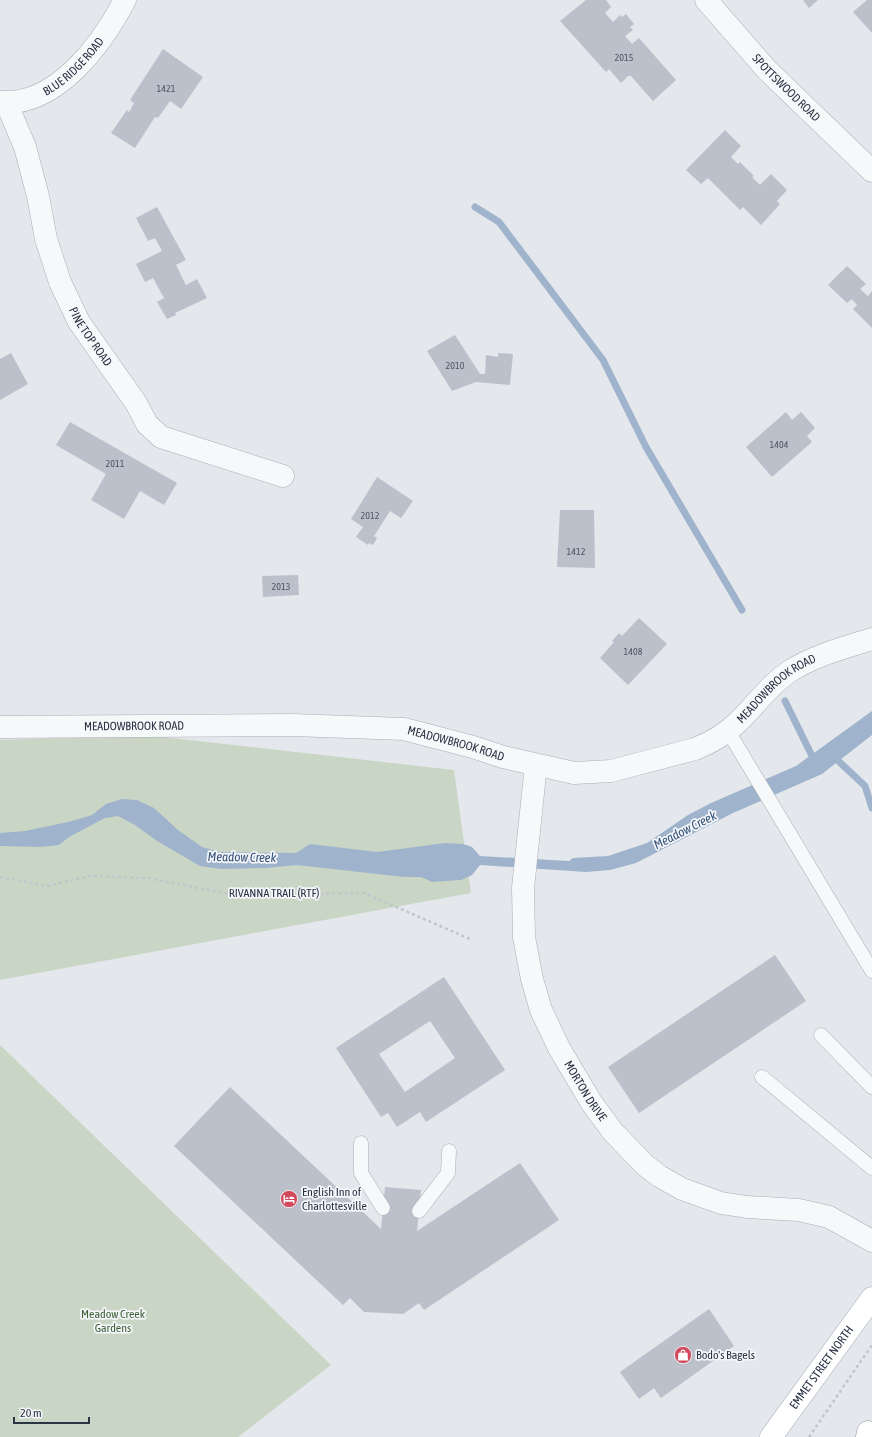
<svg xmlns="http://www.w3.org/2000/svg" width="872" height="1437" font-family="'Asap Condensed',sans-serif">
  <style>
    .green { fill: #c9d6c5 }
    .water { fill: #9fb4cc }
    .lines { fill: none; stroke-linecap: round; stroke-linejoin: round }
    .stream { stroke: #9fb4cc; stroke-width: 7 }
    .building { fill: #bbc0ca; fill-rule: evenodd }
    .lane-casing { stroke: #a9aeb7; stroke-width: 15 }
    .street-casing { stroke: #a9aeb7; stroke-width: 23 }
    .primary-casing { stroke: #a3abb8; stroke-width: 23 }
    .highway-casing { stroke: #8b94a3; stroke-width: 23 }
    .path { stroke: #c2c5cb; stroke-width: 2.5; stroke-dasharray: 3 3; stroke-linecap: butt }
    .lane { stroke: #f7f8fa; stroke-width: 14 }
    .street { stroke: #f7f8fa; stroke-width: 22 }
    .primary { stroke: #fff; stroke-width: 22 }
    .highway { stroke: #fff; stroke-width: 22 }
    .labels { text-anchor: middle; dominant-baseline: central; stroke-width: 3.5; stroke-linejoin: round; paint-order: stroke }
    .number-label { font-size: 10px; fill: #4f5766 }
    .street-label { font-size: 12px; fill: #2b3445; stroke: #f4f6f9 }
    .poi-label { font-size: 12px; fill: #2b3445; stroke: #f4f6f9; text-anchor: start }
    .park-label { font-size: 12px; fill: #3f6138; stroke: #f4f6f9 }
    .water-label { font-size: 13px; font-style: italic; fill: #34527a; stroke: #f4f6f9 }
  </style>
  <rect width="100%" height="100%" fill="#e4e7ec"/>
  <!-- green -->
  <g class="green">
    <polygon points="145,735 454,770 471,893 0,980 0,740"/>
    <polygon points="0,1045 331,1365 238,1437 0,1437"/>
  </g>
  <!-- water -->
  <polygon class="water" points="872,711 872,735 822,774 733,813 636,863 610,870 586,872 480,865 472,875 461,880 432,882 421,877 404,877 297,865 266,868 221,869 200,866 157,841 135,825 118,816 105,818 69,837 59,845 41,847 0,846 0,833 25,831 68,822 92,815 106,804 122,799 137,800 154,808 178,830 202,847 220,852 296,853 310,844 377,852 445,843 463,844 472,847 480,856 569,861 573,858 608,856 647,843 688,815 711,803 796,766"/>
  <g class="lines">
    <!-- stream -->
    <g class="stream">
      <polyline points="475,207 499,222 603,360 646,447 742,610"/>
      <polyline points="785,701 815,762"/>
      <polyline points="832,755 865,786 872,808"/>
    </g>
  </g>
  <!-- building -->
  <g class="building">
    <polygon points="586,0 606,0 611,7 605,13 613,22 620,15 622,17 626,14 634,24 630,27 633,30 625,36 632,44 639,38 676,80 653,101 631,76 628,76 621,83 609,69 606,72 560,21"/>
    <polygon points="803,0 818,0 809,8"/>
    <polygon points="867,0 872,0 872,33 853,12"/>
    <polygon points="163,49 203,77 181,109 170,101 158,118 155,117 135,148 111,133 127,110 129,112 134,103 130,100"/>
    <polygon points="725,130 741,146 731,157 738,164 740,162 754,176 752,177 760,185 771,174 787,190 777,201 780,204 761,225 743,207 740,210 708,178 701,184 686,170"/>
    <polygon points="157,207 186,260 176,265 186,285 197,279 207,298 175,313 176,315 167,319 157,302 164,298 153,278 145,282 136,264 162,251 155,238 148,241 136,218"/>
    <polygon points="847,266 866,284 860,289 868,296 872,291 872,328 853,309 857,305 852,299 847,303 828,285"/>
    <polygon points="455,335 480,374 485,374 486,355 498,357 498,353 513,354 510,385 476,382 452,391 427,351"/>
    <polygon points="11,353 28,384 0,400 0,359"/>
    <polygon points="786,412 792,420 801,412 815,428 807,436 812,442 772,477 746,447"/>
    <polygon points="70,422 177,483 164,505 140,491 124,519 91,500 106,474 56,445"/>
    <polygon points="377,477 413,501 401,518 390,511 374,536 377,538 373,545 369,543 368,545 356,537 363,527 351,519"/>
    <polygon points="560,510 594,510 595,568 557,567"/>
    <polygon points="298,575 299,595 263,597 262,576"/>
    <polygon points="639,618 667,644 628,685 600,658 614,642 612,641 619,633 622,636"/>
    <polygon points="775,955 806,1001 639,1113 608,1067"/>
    <path d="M 444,977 L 505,1070 L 426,1122 L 420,1112 L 397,1127 L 388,1113 L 381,1117 L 336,1048 ZM 430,1021 L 455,1058 L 405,1092 L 379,1054 Z"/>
    <polygon points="230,1087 381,1229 385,1187 421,1190 417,1231 520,1163 559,1220 424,1310 419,1303 403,1314 364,1312 350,1298 343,1305 174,1146"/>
    <polygon points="709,1309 734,1346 661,1398 654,1388 639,1399 620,1372"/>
  </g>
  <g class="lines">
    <defs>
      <g id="lane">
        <polyline points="728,731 872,971"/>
        <polyline points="821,1035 872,1087"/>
        <polyline points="762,1077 872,1168"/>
        <polyline points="361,1143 361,1173 383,1208"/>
        <polyline points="419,1211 448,1173 449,1151"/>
      </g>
      <g id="street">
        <path id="s1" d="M 706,0 L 768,71 L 872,171"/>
        <path id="s2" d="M 0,102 C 56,107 102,44 125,0"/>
        <path id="s3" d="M 6,102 L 25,147 L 38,196 L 46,239 L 60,282 L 79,322 L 136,403 L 147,424 L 161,437 L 283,476"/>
        <path id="s4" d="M 0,727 L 293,725 L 404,729 L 473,747 L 503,757 L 574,773 L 611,771 L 695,749 C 710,743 726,734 738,722 C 756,705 769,685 790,671 C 815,655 844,648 872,639"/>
        <path id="s5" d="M 536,765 L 523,888 L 524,937 L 532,979 L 541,1010 L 559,1048 L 591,1102 L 613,1132 L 645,1165 L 659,1176 L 682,1189 L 721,1203 L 747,1207 L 799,1210 L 829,1217 L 872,1241"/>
      </g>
      <g id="primary">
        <path id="s6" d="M 771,1437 L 872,1298"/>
      </g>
      <polyline id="highway" points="867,1437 868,1432"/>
    </defs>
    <!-- lane casing -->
    <use href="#lane" class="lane-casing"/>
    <!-- street casing -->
    <use href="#street" class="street-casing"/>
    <!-- primary casing -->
    <use href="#primary" class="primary-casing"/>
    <!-- highway casing -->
    <use href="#highway" class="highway-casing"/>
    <!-- path -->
    <g class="path">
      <polyline points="0,877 47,886 90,876 148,878 233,895 364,893 470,939"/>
      <polyline points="809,1437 872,1345"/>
    </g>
    <!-- lane -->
    <use href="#lane" class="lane"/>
    <!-- street -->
    <use href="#street" class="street"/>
    <!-- primary -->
    <use href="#primary" class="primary"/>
    <!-- highway -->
    <use href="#highway" class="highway"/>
  </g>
  <!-- icons -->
  <defs>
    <symbol id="hotel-disc" viewBox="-11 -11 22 22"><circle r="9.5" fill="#d1495b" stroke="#f4f6f9"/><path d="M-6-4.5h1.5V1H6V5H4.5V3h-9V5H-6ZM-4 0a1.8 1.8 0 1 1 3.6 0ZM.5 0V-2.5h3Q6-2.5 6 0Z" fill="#fff"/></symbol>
    <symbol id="shop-disc" viewBox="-11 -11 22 22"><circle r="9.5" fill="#d1495b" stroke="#f4f6f9"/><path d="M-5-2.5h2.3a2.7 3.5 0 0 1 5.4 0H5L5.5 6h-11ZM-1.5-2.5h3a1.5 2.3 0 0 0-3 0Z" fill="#fff"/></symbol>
  </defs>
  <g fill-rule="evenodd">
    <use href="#hotel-disc" x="279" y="1189" width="20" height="20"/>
    <use href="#shop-disc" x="673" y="1345" width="20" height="20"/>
  </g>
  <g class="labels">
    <!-- number labels -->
    <g class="number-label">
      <text x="624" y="57">2015</text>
      <text x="166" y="88">1421</text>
      <text x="455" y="365">2010</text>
      <text x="779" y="444">1404</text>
      <text x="115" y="463">2011</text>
      <text x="370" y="515">2012</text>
      <text x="576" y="551">1412</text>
      <text x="281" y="586">2013</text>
      <text x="633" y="651">1408</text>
    </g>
    <!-- street labels -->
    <g class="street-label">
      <text stroke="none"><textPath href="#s2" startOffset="85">BLUE RIDGE ROAD</textPath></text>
      <text stroke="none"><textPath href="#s1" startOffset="119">SPOTTSWOOD ROAD</textPath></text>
      <text stroke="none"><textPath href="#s3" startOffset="251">PINE TOP ROAD</textPath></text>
      <text stroke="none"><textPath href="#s4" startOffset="806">MEADOWBROOK ROAD</textPath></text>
      <text stroke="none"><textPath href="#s4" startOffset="134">MEADOWBROOK ROAD</textPath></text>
      <text stroke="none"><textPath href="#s4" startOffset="458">MEADOWBROOK ROAD</textPath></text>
      <text x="274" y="893">RIVANNA TRAIL (RTF)</text>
      <text stroke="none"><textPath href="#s5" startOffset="340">MORTON DRIVE</textPath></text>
      <text stroke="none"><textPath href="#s6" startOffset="86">EMMET STREET NORTH</textPath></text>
    </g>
    <!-- poi labels -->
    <g class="poi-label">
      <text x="302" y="1192">English Inn of<tspan x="302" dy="14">Charlottesville</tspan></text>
      <text x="696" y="1355">Bodo's Bagels</text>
    </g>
    <!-- park labels -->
    <g class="park-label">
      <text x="113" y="1314">Meadow Creek<tspan x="113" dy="14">Gardens</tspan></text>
    </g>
    <!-- water labels -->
    <g class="water-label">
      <text transform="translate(685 830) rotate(-27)">Meadow Creek</text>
      <text transform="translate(242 857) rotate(1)">Meadow Creek</text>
    </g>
  </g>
  <!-- scale -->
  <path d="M14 1417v6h75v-6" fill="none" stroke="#2b3445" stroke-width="2"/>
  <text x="20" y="1417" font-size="12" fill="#2b3445" stroke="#f4f6f9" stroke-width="3" paint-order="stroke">20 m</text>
</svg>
